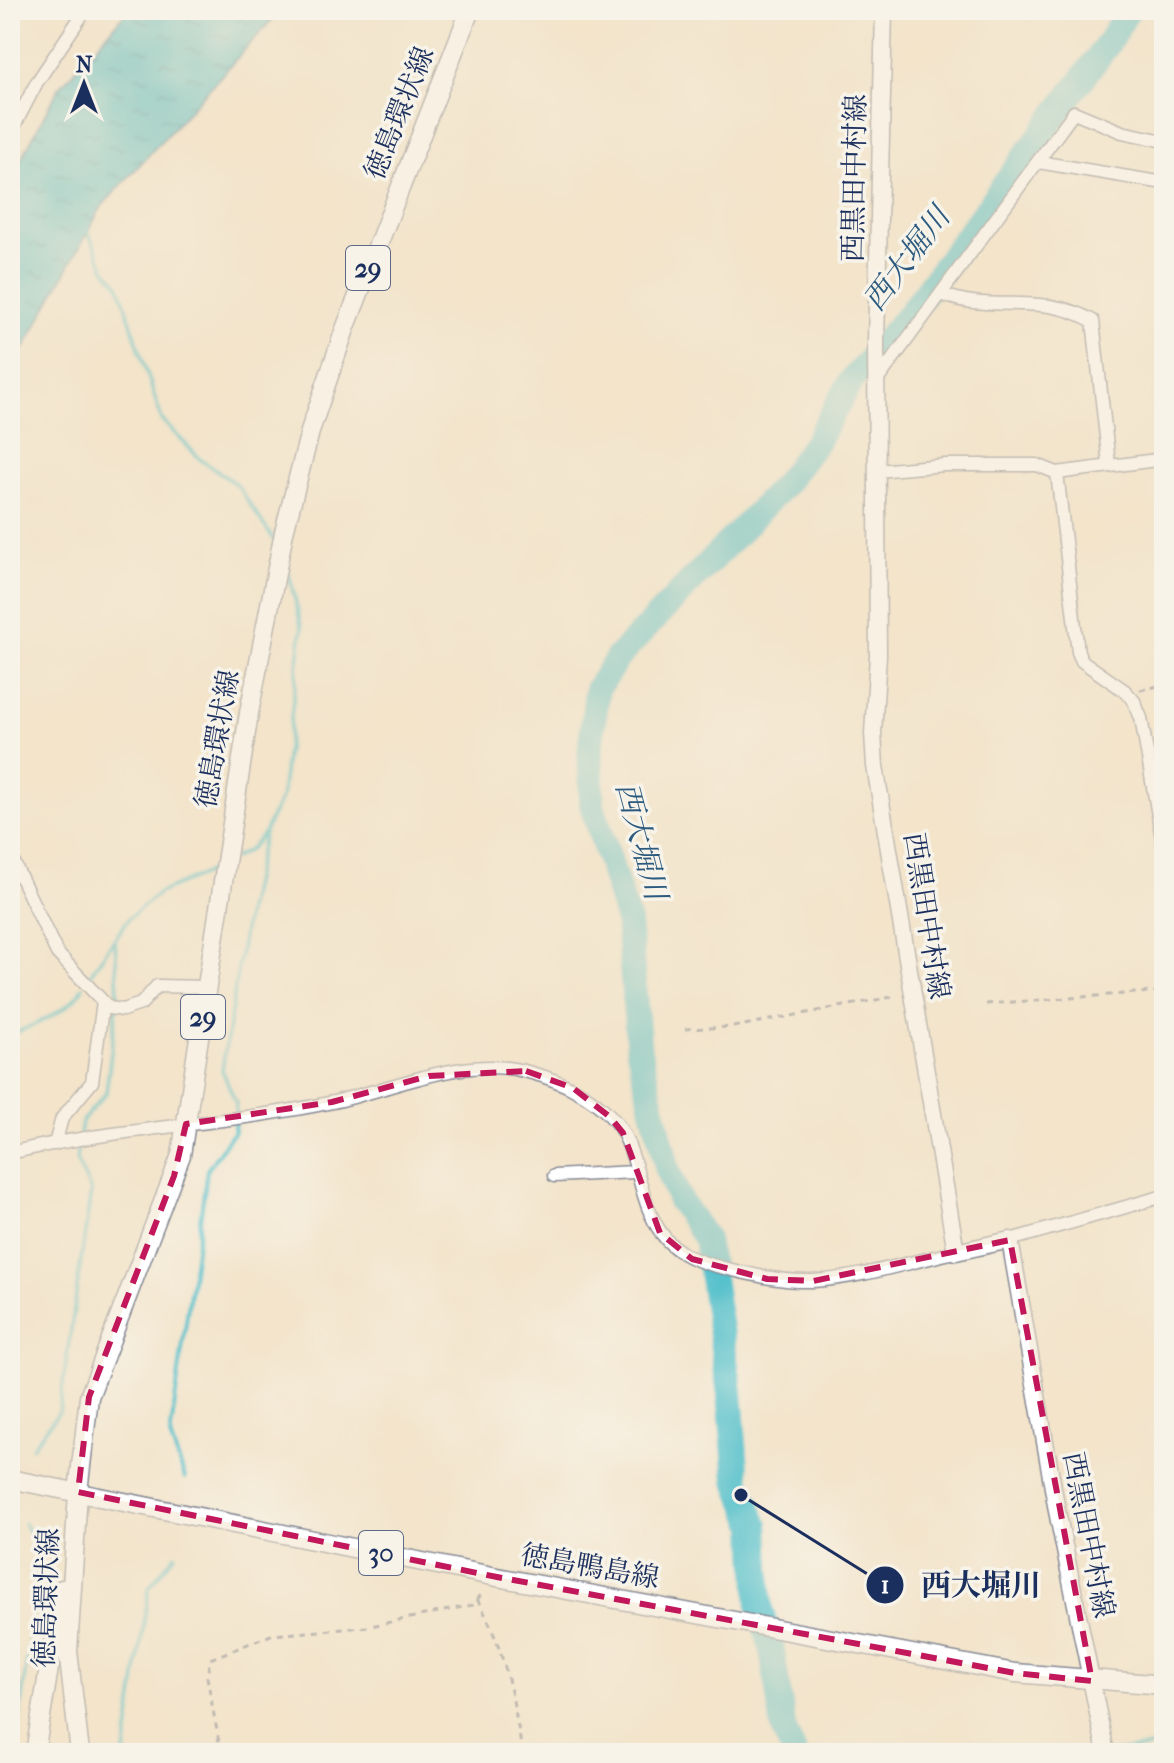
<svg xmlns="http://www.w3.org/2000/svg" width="1174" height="1763" font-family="'IM FELL French Canon','Noto Serif JP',serif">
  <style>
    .water { fill: url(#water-ripples); stroke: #377894; stroke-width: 2 }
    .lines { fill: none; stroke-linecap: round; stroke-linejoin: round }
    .stream { stroke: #53c0cb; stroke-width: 4 }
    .river { stroke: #53c0cb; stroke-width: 26 }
    .street-casing { stroke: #878a94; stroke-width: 15 }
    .secondary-casing { stroke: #878a94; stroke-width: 19 }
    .primary-casing { stroke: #878a94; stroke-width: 21 }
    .path { stroke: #878a94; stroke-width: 3; stroke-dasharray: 6 6; stroke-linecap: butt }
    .street { stroke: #fff; stroke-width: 12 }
    .secondary { stroke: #fff; stroke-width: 16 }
    .primary { stroke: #fff; stroke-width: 18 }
    .marked { fill: none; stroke: #c2185b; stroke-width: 6; stroke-dasharray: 16 10; stroke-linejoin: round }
    .labels { text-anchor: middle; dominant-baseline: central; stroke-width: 7; stroke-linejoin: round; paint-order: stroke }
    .shield { fill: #f7f3e8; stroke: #5d6a87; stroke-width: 2 }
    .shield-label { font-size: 26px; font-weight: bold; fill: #1b2f5e }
    .street-label { font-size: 28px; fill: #1b2f5e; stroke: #f7f3e8 }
    .water-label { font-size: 30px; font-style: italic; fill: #2c5a7f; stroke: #f7f3e8 }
    .leader { fill: none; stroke: #1b2f5e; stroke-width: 3 }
    .callout-dot { fill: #1b2f5e; stroke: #f7f3e8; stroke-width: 3 }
    .mark-label { font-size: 24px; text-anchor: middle; font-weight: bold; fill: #fff }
    .callout-label { font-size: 30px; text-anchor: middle; font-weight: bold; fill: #1b2f5e; stroke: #f7f3e8; stroke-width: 7; stroke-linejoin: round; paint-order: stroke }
  </style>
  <defs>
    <pattern id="water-ripples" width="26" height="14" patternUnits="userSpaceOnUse" patternTransform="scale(2)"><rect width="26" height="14" fill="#53c0cb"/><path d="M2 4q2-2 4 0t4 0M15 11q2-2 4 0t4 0" fill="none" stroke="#449ca8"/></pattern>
  </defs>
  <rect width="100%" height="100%" fill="#f7f3e8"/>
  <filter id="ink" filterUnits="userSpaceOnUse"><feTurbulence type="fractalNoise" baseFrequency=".0125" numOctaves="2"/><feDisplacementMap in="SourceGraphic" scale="16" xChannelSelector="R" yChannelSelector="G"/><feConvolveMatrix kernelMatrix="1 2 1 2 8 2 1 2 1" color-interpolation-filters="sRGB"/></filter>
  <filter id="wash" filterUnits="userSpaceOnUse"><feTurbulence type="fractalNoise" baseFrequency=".006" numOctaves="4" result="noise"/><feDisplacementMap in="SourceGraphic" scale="32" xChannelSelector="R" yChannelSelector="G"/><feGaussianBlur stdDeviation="1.8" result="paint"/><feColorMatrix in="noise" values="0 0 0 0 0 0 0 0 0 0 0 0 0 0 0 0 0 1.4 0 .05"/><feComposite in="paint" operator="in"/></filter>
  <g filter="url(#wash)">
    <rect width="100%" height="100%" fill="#f3e4cb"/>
    <!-- water -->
    <polygon class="water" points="128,10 281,10 102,206 10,374 10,180 59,88"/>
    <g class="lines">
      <!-- stream -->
      <g class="stream">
        <polyline points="86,227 104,267 119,285 162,420 201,460 237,485 276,543"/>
        <polyline points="234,858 249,850 264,833 281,797 302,629 285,557"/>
        <polyline points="87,979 129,918 159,893 220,867"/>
        <path d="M 10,1035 C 34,1025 71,1011 83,987"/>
        <polyline points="32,1447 59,1412 91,1191 76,1160 82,1121 106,1093 118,995 115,938"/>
        <polyline points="185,1478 170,1437 207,1170 234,1131 236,1103 222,1070 247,911 264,833"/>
        <polyline points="15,1753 40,1557 24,1523"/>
        <polyline points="125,1753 149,1588 175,1554"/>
        <polyline points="1110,1753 1164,1745"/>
      </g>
      <!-- river -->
      <polyline class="river" points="794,1753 784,1731 771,1644 760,1610 756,1525 737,1480 730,1393 706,1239 680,1201 668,1171 639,1051 628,921 592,805 590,753 597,689 618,657 784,485 816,442 851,381 909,314 1108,44 1128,10"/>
    </g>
  </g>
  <g filter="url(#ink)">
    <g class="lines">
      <defs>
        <g id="street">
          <polyline points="10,134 37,82 80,18 81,10"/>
          <polyline points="1038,162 1164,183"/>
          <path d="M 941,294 C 994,315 1038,290 1093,321 L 1109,464"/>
          <polyline points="876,382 1074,112 1122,132 1164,141"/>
          <polyline points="877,471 944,465 1037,465 1057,473 1164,459"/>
          <polyline points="1057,473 1078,652 1082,661 1125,691 1134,701 1141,718 1164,850"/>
          <polyline points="10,855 57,953 109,1008 123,1010 141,1004 157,986 208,987"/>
          <polyline points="55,1144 62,1118 92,1082 103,1002"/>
          <path d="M 10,1153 C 116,1127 227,1125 333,1102 C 393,1089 465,1054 528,1072 C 563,1081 604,1100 623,1133 C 640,1164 640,1204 662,1234 C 677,1255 699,1262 724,1268 C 753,1275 782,1282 813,1281 C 861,1278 909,1262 956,1252"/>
          <polyline points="554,1176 635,1172"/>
          <polyline points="1010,1240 1164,1196"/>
        </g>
        <polyline id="secondary" points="884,10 876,342 878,656 873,733 875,766 956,1252 1010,1240 1057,1511 1106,1753"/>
        <g id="primary">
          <polyline points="10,1479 497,1577 1015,1673 1164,1685"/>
          <polyline points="35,1753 62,1589"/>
          <polyline points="80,1753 68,1651 78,1492 89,1397 181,1155 249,713 284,532 311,428 345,329 470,10"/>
        </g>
      </defs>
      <!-- street casing -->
      <use href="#street" class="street-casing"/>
      <!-- secondary casing -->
      <use href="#secondary" class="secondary-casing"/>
      <!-- primary casing -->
      <use href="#primary" class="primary-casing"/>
      <!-- path -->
      <g class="path">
        <polyline points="1140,690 1164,685"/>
        <polyline points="986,1004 1164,991"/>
        <polyline points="685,1029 733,1027 897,996"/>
        <path d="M 477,1599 C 503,1643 515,1703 522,1753"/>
        <polyline points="221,1753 207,1677 210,1659 271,1635 366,1627 473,1605 484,1591"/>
      </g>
      <!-- street -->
      <use href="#street" class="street"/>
      <!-- secondary -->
      <use href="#secondary" class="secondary"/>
      <!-- primary -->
      <use href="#primary" class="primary"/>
    </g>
  </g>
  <!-- marked area -->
  <path d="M0 0H1174V1763H0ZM 526,1071 L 573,1088 L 610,1117 L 623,1133 L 660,1233 L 692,1259 L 767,1279 L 813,1281 L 1010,1240 L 1092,1681 L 1015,1673 L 497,1577 L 78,1492 L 89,1397 L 174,1176 L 186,1124 L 332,1102 L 429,1076 Z" fill="#f3e4cb" fill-opacity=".55" fill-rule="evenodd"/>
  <path class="marked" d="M 526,1071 L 573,1088 L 610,1117 L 623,1133 L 660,1233 L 692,1259 L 767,1279 L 813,1281 L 1010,1240 L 1092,1681 L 1015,1673 L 497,1577 L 78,1492 L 89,1397 L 174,1176 L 186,1124 L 332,1102 L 429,1076 Z"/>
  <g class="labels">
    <!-- shield labels -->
    <g class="shield">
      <rect x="346" y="246" width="44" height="44" rx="6"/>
      <rect x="181" y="995" width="44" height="44" rx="6"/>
      <rect x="359" y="1531" width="44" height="44" rx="6"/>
    </g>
    <g class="shield-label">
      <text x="368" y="268">29</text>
      <text x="203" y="1017">29</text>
      <text x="381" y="1553">30</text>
    </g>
    <!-- street labels -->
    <g class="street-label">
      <text transform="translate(399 113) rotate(-68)">徳島環状線</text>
      <text transform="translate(854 178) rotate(-89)">西黒田中村線</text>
      <text transform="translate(217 739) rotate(-80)">徳島環状線</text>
      <text transform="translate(927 916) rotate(81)">西黒田中村線</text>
      <text transform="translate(1089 1535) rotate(79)">西黒田中村線</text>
      <text transform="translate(590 1566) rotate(10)">徳島鴨島線</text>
      <text transform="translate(46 1598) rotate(-88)">徳島環状線</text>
    </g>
    <!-- water labels -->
    <g class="water-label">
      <text transform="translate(907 259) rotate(-53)">西大堀川</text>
      <text transform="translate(641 841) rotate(75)">西大堀川</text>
    </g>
  </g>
  <!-- callouts -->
  <path class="leader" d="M741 1495L885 1585"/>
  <g class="callout-dot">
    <circle cx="741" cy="1495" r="8"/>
    <circle cx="885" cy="1585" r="20"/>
  </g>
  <g class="mark-label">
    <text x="885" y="1593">1</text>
  </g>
  <g class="callout-label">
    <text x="981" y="1595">西大堀川</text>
  </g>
  <!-- margin -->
  <rect width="1174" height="1763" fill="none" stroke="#f7f3e8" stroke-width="40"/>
  <!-- north arrow -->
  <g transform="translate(84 84)" stroke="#f7f3e8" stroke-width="6" paint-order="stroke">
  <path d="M0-6L14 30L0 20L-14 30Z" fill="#1b2f5e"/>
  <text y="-12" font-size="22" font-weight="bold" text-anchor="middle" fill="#1b2f5e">N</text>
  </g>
</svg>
